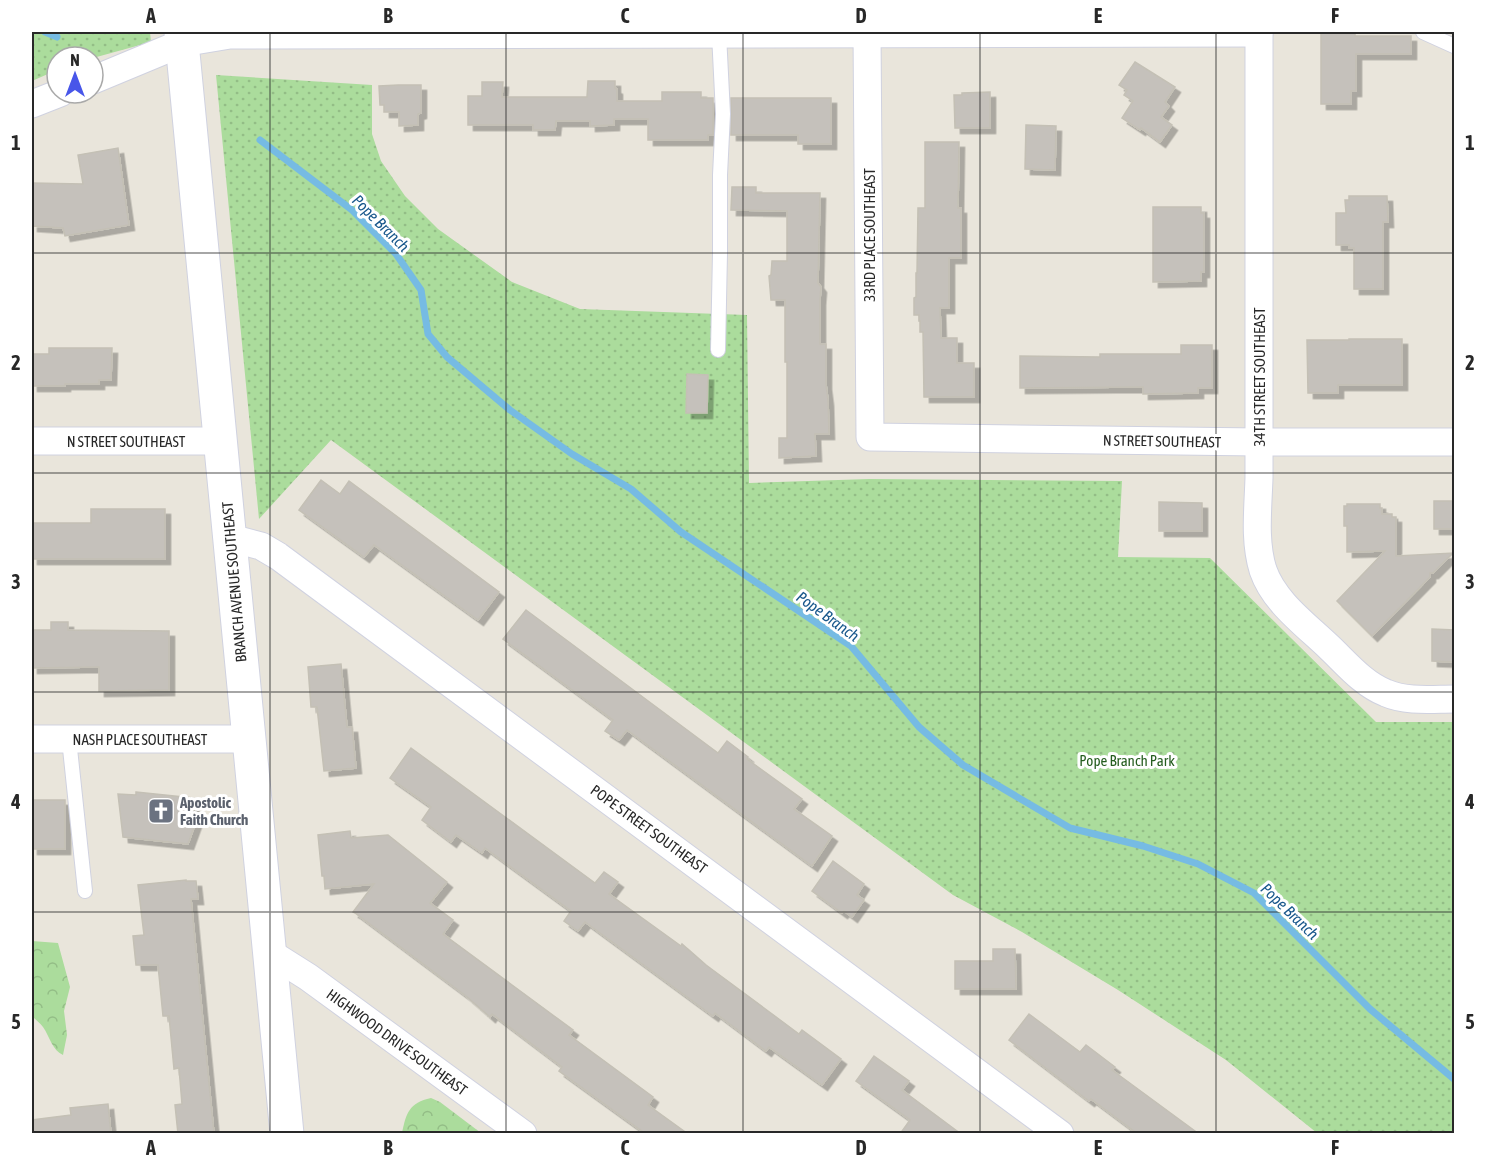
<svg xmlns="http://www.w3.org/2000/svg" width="1486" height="1165" font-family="'Asap Condensed',sans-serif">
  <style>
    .forest { fill: url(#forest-crowns) }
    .park { fill: url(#park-dots) }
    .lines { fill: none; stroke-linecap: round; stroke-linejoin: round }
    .stream { stroke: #76bbe3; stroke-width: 7 }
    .building { fill: #c5c1bb; stroke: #c4c0b5; stroke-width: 1.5; filter: url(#shadow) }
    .service-casing { stroke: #d0d2e0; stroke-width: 16 }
    .minor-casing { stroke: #d0d2e0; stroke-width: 29 }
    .secondary-casing { stroke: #d0d2e0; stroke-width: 35 }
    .service { stroke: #fff; stroke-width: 14 }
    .minor { stroke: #fff; stroke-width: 27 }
    .secondary { stroke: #fff; stroke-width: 33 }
    .grid { fill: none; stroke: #282828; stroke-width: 1.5; stroke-opacity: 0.55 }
    .labels { text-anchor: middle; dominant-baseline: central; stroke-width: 6; stroke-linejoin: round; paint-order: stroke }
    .street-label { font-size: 15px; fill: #282828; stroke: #fff }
    .park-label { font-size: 15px; fill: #265e20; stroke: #fff }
    .worship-label { font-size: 15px; font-weight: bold; fill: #5b616d; stroke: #fff; text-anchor: start }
    .water-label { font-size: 16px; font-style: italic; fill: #19588c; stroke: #fff }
    .neatline { fill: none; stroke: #282828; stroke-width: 2 }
    .grid-label { font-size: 20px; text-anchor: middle; font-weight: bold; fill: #282828 }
  </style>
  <defs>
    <pattern id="forest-crowns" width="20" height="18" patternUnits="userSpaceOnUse" patternTransform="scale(1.5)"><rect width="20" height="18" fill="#abdc9c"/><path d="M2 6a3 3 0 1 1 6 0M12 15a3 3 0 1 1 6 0" fill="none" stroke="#93bd86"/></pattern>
    <pattern id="park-dots" width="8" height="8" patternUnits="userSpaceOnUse" patternTransform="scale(1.5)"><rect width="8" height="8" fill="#abdc9c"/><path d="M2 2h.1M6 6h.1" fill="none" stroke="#93bd86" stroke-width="1.8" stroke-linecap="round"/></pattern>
    <filter id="shadow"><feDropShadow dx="5.5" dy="5.5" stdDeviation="0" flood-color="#0004"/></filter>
  </defs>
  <rect width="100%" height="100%" fill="#e9e5db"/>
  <!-- forest -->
  <g class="forest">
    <path d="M 32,941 L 58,943 L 70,987 L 64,1011 L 67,1035 L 63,1055 C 52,1050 50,1037 43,1027 C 40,1023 35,1019 32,1016 Z"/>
    <path d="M 431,1098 L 440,1102 L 481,1133 L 402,1133 C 406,1113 409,1103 431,1098 Z"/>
  </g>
  <!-- park -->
  <g class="park">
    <polygon points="32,32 150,32 151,42 93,58 57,57 57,70 32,81"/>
    <polygon points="216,75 372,85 372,134 381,161 405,196 438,229 512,282 580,309 747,315 749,483 869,479 1122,481 1118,557 1210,558 1376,722 1454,722 1454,1133 1317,1133 1226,1060 1118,990 1022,932 953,895 331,440 259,519"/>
  </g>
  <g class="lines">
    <!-- stream -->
    <g class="stream">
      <polyline points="45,32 57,37"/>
      <polyline points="260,140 352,210 396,254 421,290 428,334 447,357 510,410 572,454 631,489 681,532 851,646 919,727 963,765 1070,828 1143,846 1198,864 1254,893 1370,1009 1454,1079"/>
    </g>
  </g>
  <!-- building -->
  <g class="building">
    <polygon points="1321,32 1355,32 1355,36 1411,36 1411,54 1356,54 1356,91 1351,91 1351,104 1321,104"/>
    <polygon points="1135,62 1175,87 1165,102 1169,106 1161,117 1172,125 1160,142 1141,128 1140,130 1122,118 1133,101 1124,95 1127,90 1119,85"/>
    <polygon points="588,81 615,81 615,88 617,89 617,101 662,101 662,92 701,92 701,98 713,98 713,135 708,135 708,140 648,140 648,119 614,119 614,125 590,126 590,121 556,121 555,130 533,130 533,125 468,125 468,96 482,96 482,82 503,82 502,97 587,97"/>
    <polygon points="398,85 421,85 421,113 418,114 418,125 399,126 399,112 384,112 384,105 380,105 379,86"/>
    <polygon points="990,92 990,128 955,128 954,95 962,95 962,93"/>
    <polygon points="731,98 831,98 831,144 798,144 798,135 731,135"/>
    <polygon points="1026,125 1056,126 1055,170 1025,169"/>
    <polygon points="925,142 959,142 958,208 961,208 961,258 949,258 949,308 940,308 941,338 957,338 957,363 974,363 974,397 924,397 923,332 920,332 920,321 919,321 919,315 914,315 914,298 916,297 916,273 917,273 918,208 925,208"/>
    <polygon points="118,148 129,225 65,236 63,228 32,226 33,183 83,184 78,155"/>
    <polygon points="732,187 756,187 756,193 820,193 818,283 821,287 820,300 820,344 826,344 826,384 828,400 829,434 815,434 816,456 779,458 779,438 787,438 787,362 785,362 785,300 771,300 769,276 771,275 772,261 787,261 787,211 731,210"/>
    <polygon points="1349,196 1387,196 1388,222 1383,222 1383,289 1354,289 1354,248 1349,248 1349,245 1336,245 1336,213 1346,213 1345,200 1349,200"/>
    <polygon points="1153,207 1201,207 1201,213 1204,213 1204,272 1201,272 1201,281 1153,282"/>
    <polygon points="1349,339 1402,339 1402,385 1338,385 1338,393 1308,393 1307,340 1349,340"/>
    <polygon points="1181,345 1212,345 1212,388 1198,388 1198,393 1143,394 1143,387 1020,388 1020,356 1100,357 1100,354 1181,354"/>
    <polygon points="49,348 112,348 111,380 99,380 99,384 65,384 65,386 32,386 32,354 49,354"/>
    <polygon points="687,374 708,375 707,413 686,413"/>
    <polygon points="321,480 340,494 349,481 499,592 478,620 374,545 364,557 299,510"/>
    <rect x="1434" y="501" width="21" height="28"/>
    <polygon points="1159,502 1202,503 1202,531 1159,531"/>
    <polygon points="1347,504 1380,504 1380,508 1382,508 1382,514 1392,514 1392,517 1396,517 1396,556 1453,553 1433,573 1430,573 1430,577 1372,636 1337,601 1385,551 1347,552 1347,526 1344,526 1344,506 1347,506"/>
    <polygon points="91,509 165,509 165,559 32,559 32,523 91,523"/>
    <polygon points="526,610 718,753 727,741 748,757 747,759 802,799 794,809 832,836 812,866 627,730 619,740 605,731 613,720 503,639"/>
    <polygon points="51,622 68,622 68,630 169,631 169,690 99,691 99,667 32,668 32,630 51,630"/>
    <polygon points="1432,629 1455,630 1455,662 1432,661"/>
    <polygon points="341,664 347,727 352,727 356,768 324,771 317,707 311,707 308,667"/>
    <polygon points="411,748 595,883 604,872 618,882 609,894 681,946 682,944 706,965 799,1034 802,1030 841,1059 822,1085 769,1047 766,1051 715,1013 713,1016 585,922 578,931 564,921 571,911 485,848 482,853 456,835 451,842 422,820 431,807 390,778"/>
    <polygon points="136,792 193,798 196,822 188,844 123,837 118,794 136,795"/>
    <rect x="32" y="800" width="33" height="49"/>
    <polygon points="350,831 351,838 388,835 447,882 430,903 453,920 443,934 573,1030 569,1035 653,1097 648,1105 688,1134 646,1134 559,1071 562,1067 492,1014 490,1017 466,996 355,913 353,912 374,884 325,889 324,876 322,876 318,835"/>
    <polygon points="833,861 864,884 857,895 864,900 852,917 844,911 842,913 812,891"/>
    <polygon points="186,880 186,881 196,881 198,899 191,899 214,1134 178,1134 175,1105 182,1104 179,1068 174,1069 169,1016 163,1016 158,965 136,965 133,936 144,935 138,885"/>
    <polygon points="993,949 1015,949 1016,989 955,989 955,961 993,961"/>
    <polygon points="1029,1014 1080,1052 1086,1045 1115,1067 1112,1070 1199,1134 1138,1134 1091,1099 1089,1101 1009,1040"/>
    <polygon points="874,1056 909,1081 902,1090 961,1134 900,1134 910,1120 856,1081"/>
    <polygon points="108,1104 111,1134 32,1134 32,1120 71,1115 70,1108"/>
  </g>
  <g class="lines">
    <defs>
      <g id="service">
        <polyline points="1423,32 1454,46"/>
        <polyline points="718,350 720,253 720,175 723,114 719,34"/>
        <polyline points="69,739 85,891"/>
      </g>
      <g id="minor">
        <polyline points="867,32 870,437 1259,442 1454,442"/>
        <path d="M 1259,32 L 1259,478 C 1258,509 1254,541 1263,570 C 1274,602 1305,624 1329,647 C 1346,663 1363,684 1386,693 C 1407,702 1432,699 1454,699"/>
        <polyline points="182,43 230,35 1259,33"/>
        <polyline points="93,80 182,43 190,32"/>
        <polyline points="32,104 60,93"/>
        <polyline points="32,441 221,441"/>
        <polyline points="231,538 261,546 278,556 1060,1134"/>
        <polyline points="32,739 249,739"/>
        <polyline points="270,953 308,977 523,1134"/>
      </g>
      <polyline id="secondary" points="181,32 287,1134"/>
    </defs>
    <!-- service casing -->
    <use href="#service" class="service-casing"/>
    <!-- minor casing -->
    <use href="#minor" class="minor-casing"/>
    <!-- secondary casing -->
    <use href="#secondary" class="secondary-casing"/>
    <!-- service -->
    <use href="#service" class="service"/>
    <!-- minor -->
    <use href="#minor" class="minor"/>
    <!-- secondary -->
    <use href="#secondary" class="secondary"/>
  </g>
  <!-- grid -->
  <path class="grid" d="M 270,32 L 270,1134M 506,32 L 506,1134M 743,32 L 743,1134M 980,32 L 980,1134M 1216,32 L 1216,1134M 32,253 L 1454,253M 32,473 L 1454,473M 32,692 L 1454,692M 32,912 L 1454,912"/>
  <!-- icons -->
  <defs>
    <symbol id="church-square" viewBox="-11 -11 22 22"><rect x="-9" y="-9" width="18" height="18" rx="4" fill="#6b7280" stroke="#fff"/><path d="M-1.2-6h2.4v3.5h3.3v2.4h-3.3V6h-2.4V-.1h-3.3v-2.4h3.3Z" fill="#fff"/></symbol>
  </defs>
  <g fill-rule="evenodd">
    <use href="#church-square" x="146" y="796" width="30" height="30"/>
  </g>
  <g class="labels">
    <!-- street labels -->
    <g class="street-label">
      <text transform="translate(869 235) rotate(-90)">33RD PLACE SOUTHEAST</text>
      <text transform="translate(1259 377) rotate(-90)">34TH STREET SOUTHEAST</text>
      <text x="126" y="441">N STREET SOUTHEAST</text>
      <text transform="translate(1162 441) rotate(1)">N STREET SOUTHEAST</text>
      <text transform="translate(234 582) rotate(-95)">BRANCH AVENUE SOUTHEAST</text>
      <text x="140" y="739">NASH PLACE SOUTHEAST</text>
      <text transform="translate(649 829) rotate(36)">POPE STREET SOUTHEAST</text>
      <text transform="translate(397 1042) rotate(36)">HIGHWOOD DRIVE SOUTHEAST</text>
    </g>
    <!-- park labels -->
    <g class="park-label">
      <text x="1127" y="760">Pope Branch Park</text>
    </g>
    <!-- worship labels -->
    <g class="worship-label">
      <text x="180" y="802">Apostolic<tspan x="180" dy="17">Faith Church</tspan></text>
    </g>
    <!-- water labels -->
    <g class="water-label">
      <text transform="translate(381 223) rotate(45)">Pope Branch</text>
      <text transform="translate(828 616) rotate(36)">Pope Branch</text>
      <text transform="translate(1290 911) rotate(44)">Pope Branch</text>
    </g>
  </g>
  <!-- border -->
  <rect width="1486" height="1165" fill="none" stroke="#ffffff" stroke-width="66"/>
  <!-- north arrow -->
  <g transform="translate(75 75)"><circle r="28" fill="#ffffff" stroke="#a9a9a9" stroke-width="1.5"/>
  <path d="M0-4.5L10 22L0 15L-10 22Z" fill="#4856e9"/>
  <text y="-9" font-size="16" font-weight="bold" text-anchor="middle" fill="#282828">N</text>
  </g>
  <rect x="33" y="33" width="1420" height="1099" class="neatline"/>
  <g class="grid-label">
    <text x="151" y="23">A</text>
    <text x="388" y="23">B</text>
    <text x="625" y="23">C</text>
    <text x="861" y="23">D</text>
    <text x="1098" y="23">E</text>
    <text x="1335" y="23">F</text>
    <text x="16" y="150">1</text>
    <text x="1470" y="150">1</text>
    <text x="16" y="370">2</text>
    <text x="1470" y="370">2</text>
    <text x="16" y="589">3</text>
    <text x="1470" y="589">3</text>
    <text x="16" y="809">4</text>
    <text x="1470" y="809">4</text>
    <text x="16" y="1029">5</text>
    <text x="1470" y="1029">5</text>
    <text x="151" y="1155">A</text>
    <text x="388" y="1155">B</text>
    <text x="625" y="1155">C</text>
    <text x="861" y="1155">D</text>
    <text x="1098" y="1155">E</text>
    <text x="1335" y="1155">F</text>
  </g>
</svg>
